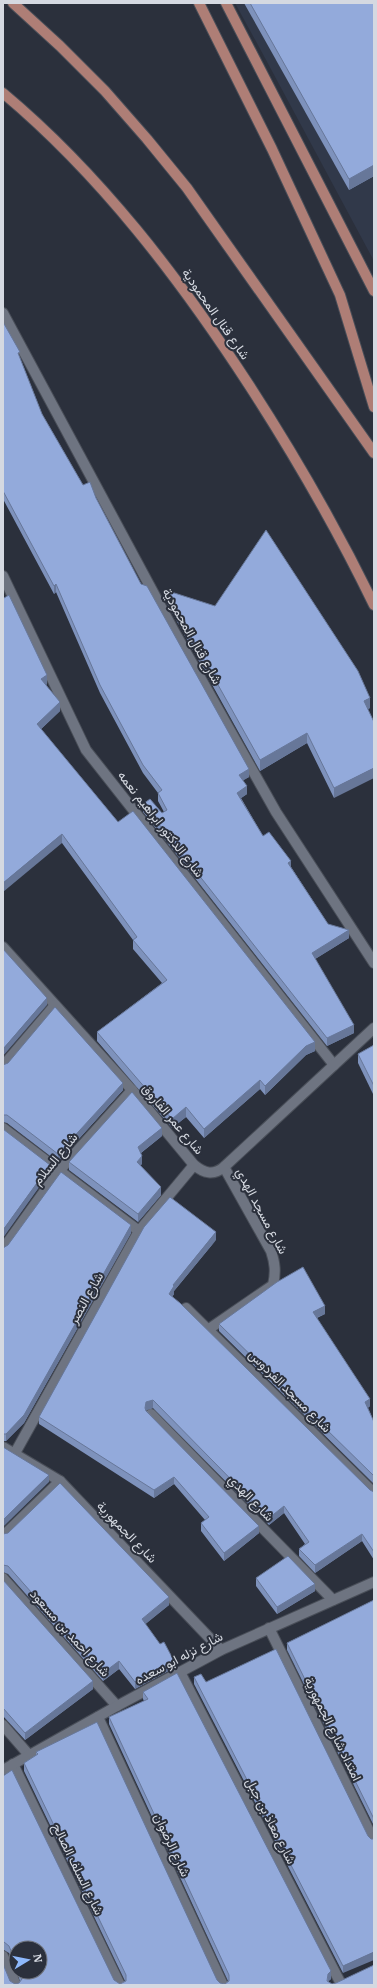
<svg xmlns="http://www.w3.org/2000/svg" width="377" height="1988" font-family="'IBM Plex Serif',Vazirmatn,serif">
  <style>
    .built { fill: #31394a }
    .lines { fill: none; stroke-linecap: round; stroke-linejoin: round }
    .minor-casing { stroke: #494e58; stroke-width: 12 }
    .major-casing { stroke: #494e58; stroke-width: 12 }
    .minor { stroke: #6e7481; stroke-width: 10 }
    .major { stroke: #ae7e76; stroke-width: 10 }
    .wall { fill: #7e92bc }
    .shaded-wall { fill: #677799 }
    .building { fill: #93aadb; stroke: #677799 }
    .labels { text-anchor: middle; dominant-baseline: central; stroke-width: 4; stroke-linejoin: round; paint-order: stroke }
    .street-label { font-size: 13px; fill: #d5d9e1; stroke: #2b303c }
  </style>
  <rect width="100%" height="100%" fill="#2b303c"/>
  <!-- built -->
  <polygon class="built" points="235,3 374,3 374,261 265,58"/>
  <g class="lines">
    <defs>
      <g id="minor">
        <polyline points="3,313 174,631 276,812 374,963"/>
        <polyline points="3,576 86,750 334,1065"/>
        <path d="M 3,947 L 132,1090 L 194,1165 C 204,1173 213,1176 224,1167 L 374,1028"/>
        <polyline points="3,1066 55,1005"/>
        <polyline points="3,1128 139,1231"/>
        <polyline points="3,1249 59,1171 132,1090"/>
        <polyline points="186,1308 374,1493"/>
        <path d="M 209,1329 L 273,1285 C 276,1272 275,1263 271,1251 L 224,1167"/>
        <polyline points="151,1414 333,1600"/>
        <polyline points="3,1447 60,1481 221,1650"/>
        <polyline points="15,1453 139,1231 194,1165"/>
        <polyline points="3,1536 60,1481"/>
        <polyline points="3,1578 117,1706"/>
        <polyline points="269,1628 374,1841"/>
        <polyline points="180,1672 340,1982"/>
        <polyline points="98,1717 223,1985"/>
        <polyline points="3,1725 29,1755"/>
        <polyline points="13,1764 120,1985"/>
        <polyline points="3,1770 117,1706 221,1650 374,1582"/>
        <polyline points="3,1956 16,1985"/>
      </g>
      <g id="major">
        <polyline points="13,3 60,46 105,91 147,139 187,188 374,453"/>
        <polyline points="199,3 272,149 340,295 374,407"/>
        <polyline points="226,3 374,291"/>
        <path d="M 3,93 C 101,175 180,279 249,385 C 295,456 337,529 374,605"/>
      </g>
    </defs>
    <!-- minor casing -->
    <use href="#minor" class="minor-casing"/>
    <!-- major casing -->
    <use href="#major" class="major-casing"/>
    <!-- minor -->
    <use href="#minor" class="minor"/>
    <!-- major -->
    <use href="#major" class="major"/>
  </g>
  <!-- wall -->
  <g class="wall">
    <polygon points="244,3 374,3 374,176 349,190"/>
    <polygon points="3,322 20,358 42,414 83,485 96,498 141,584 249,777 243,780 247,794 241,798 263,836 291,867 328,924 349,938 315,959 354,1033 327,1046 143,812 143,804 162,813 164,812 158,801 158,793 143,773 100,693 56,592 54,594 3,499"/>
    <polygon points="165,590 370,708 368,709 334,798 307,743 260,771 165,600"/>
    <polygon points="3,597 47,684 46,685 60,711 41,729 118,822 315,1051 306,1055 265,1095 260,1089 204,1138 186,1117 172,1128 97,1041 97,1032 162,983 133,949 133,940 62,843"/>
    <polygon points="374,1045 374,1096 358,1063 358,1054"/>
    <polygon points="3,1065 123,1090 58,1162 7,1123 3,1122"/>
    <polygon points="162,1136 141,1153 142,1164 140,1165 161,1195 138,1222 69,1170 69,1162"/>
    <polygon points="131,1233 24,1423 6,1441 3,1441 3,1248"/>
    <polygon points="216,1240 174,1291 174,1294 172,1297 370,1490 374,1492 374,1560 362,1541 315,1573 299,1556 299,1549 305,1544 284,1513 269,1525 153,1408 146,1410 259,1533 224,1561 201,1531 201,1523 205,1520 174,1484 154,1498 39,1424 39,1417"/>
    <polygon points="325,1314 317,1318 370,1406 368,1408 374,1422 374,1484 219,1331 219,1324"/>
    <polygon points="3,1534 169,1605 145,1624 174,1668 135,1689 119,1669 103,1681 8,1574 3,1572"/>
    <polygon points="256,1578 315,1591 277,1614 256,1586"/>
    <polygon points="3,1580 93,1689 25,1740 3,1716"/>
    <polygon points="374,1600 374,1826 287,1650 287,1643"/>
    <polygon points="177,1673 331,1979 328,1981 332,1984 336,1983 374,1985 3,1985 10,1981 15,1984 19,1983 20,1981 17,1972 40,1972 16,1948 16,1971 9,1953 4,1950 3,1950 3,1776 114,1980 120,1984 125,1981 24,1771 24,1763 36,1755 36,1752 217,1980 220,1983 225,1984 228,1981 109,1724 109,1717 144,1701 143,1699 143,1692"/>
    <polygon points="194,1677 206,1682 371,1839 343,1973 194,1684"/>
  </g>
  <!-- shaded-wall -->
  <g class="shaded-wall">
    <polygon points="374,165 374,176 349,190 349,179"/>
    <polygon points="56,584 56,592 54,594 54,586"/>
    <polygon points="47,675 47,684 41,688 41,679"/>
    <polygon points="370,698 370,708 364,711 364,701"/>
    <polygon points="60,702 60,711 37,733 37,724"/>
    <polygon points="307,733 307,743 260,771 260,760"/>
    <polygon points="374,768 374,778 334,798 334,788"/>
    <polygon points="249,769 249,777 239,783 239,775"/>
    <polygon points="247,786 247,794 237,801 237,793"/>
    <polygon points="62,834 62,843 3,892 3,883"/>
    <polygon points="291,861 291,869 288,863"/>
    <polygon points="349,930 349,938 312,961 312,953"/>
    <polygon points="47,998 47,1005 3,1056 3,1049"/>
    <polygon points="354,1025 354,1033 327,1046 327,1038"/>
    <polygon points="315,1042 315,1051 306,1055 265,1095 265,1086 306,1046"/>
    <polygon points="260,1080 260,1089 204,1138 204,1129"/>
    <polygon points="123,1083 123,1090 58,1162 58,1154"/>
    <polygon points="186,1107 186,1117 172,1128 172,1119"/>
    <polygon points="162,1128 162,1136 138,1155 138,1147"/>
    <polygon points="142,1156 142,1164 137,1169 137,1162"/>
    <polygon points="50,1165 50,1172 3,1238 3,1230"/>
    <polygon points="161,1187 161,1195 138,1222 138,1214"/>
    <polygon points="131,1225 131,1233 24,1423 6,1441 6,1434"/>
    <polygon points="216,1232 216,1240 174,1291 174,1294 169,1302 169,1294 173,1285"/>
    <polygon points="325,1306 325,1314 313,1319 313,1312"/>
    <polygon points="370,1399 370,1406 365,1409 365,1402"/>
    <polygon points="153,1400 153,1408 146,1410 145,1415 145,1408 146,1402"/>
    <polygon points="49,1475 49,1482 3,1527 3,1520"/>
    <polygon points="174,1477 174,1484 154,1498 154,1490"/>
    <polygon points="284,1506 284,1513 269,1525 269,1518"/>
    <polygon points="259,1526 259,1533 224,1561 224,1553"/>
    <polygon points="362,1534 362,1541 315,1573 315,1565"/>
    <polygon points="315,1584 315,1591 277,1614 277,1607"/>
    <polygon points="169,1597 169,1605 142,1627 142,1619"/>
    <polygon points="119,1661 119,1669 103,1681 103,1673"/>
    <polygon points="174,1661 174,1668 135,1689 135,1682"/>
    <polygon points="93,1681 93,1689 25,1740 25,1733"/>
    <polygon points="374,1952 374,1960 343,1973 343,1966"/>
    <polygon points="331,1971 331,1979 328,1982 328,1974"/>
  </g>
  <!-- building -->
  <g class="building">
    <polygon points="250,3 374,3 374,165 349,179"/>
    <polygon points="3,322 20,352 18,353 42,414 83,485 90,482 96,498 141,584 147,586 249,769 239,775 247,786 237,793 263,836 269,832 291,861 288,863 328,924 349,930 312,953 354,1025 327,1038 143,804 150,799 162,813 167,810 158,793 162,790 143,765 100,685 56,584 54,586 3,491"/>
    <polygon points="266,530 358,671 370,698 364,701 374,722 374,768 334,788 307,733 260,760 165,590 215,606"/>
    <polygon points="9,595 47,675 41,679 60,702 37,724 118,822 133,811 315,1042 306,1046 265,1086 260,1080 204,1129 186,1107 172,1119 97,1032 167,980 133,940 137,937 62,834 3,883 3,597 4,598"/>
    <polygon points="3,949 47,998 3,1049"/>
    <polygon points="55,1007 123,1083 58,1154 7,1115 3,1115 3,1065 8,1063"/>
    <polygon points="374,1045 374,1086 358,1054"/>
    <polygon points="132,1092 162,1128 138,1147 142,1156 137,1162 161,1187 138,1214 69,1162"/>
    <polygon points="3,1129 50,1165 3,1230"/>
    <polygon points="61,1172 131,1225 24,1415 6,1434 3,1434 3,1248 8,1245"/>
    <polygon points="170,1197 216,1232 173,1285 174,1286 169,1294 180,1303 370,1490 374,1492 374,1552 362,1534 315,1565 299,1549 309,1542 284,1506 269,1518 153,1400 146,1402 145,1408 146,1411 259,1526 224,1553 201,1523 209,1517 174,1477 154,1490 39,1417 144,1227"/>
    <polygon points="303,1267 325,1306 313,1312 370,1399 365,1402 374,1422 374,1476 219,1324 277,1282"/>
    <polygon points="3,1447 49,1475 3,1520"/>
    <polygon points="60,1483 169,1597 142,1619 160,1644 164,1642 174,1661 135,1682 119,1661 103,1673 8,1566 3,1565 3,1534 8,1533"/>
    <polygon points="288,1556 315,1584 277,1607 256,1578"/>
    <polygon points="3,1580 93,1681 25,1733 3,1708"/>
    <polygon points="374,1600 374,1819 287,1643"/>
    <polygon points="276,1649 368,1836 371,1839 374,1839 374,1952 343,1966 194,1677 201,1674 206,1682"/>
    <polygon points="177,1673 331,1971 328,1974 327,1981 332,1984 336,1983 374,1965 374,1985 3,1985 3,1964 10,1981 15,1984 19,1983 22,1979 20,1972 40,1972 40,1948 16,1948 16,1963 9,1946 4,1942 3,1942 3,1776 12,1770 114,1980 120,1984 126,1981 126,1975 24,1763 38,1754 36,1752 97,1722 217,1980 220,1983 225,1984 229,1981 229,1975 109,1717 148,1699 143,1692"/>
  </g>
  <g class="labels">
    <!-- street labels -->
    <g class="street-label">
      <text transform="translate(216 314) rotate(55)">شارع قنال المحمودية</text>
      <text transform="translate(192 636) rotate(61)">شارع قنال المحمودية</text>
      <text transform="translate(161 824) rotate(52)">شارع الدكتور ابراهيم نعمه</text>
      <text transform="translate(173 1119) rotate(50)">شارع عمر الفاروق</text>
      <text transform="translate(55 1159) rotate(-51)">شارع السلام</text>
      <text transform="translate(262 1211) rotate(62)">شارع مسجد الهدي</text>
      <text transform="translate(86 1298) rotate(-61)">شارع النصر</text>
      <text transform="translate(290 1391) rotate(45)">شارع مسجد الفردوس</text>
      <text transform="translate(251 1498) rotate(46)">شارع الهدي</text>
      <text transform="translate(127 1532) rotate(46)">شارع الجمهورية</text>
      <text transform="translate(70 1633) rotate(48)">شارع احمد بن مسعود</text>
      <text transform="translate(179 1658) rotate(-28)">شارع نزله ابو سعده</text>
      <text transform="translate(333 1729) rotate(64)">امتداد شارع الجمهورية</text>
      <text transform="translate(271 1821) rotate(63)">شارع معاذ بن جبل</text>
      <text transform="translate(172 1845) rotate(65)">شارع الرضوان</text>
      <text transform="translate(78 1869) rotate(64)">شارع السلف الصالح</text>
    </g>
  </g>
  <!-- border -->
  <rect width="377" height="1988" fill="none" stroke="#d5d9e1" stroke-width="8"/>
  <!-- north arrow -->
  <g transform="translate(28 1960) rotate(80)"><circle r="19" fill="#2b303c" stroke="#6f747e"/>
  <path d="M0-3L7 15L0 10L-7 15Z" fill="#8eb9fc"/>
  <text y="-6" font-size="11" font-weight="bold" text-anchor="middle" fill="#d5d9e1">N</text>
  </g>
</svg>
